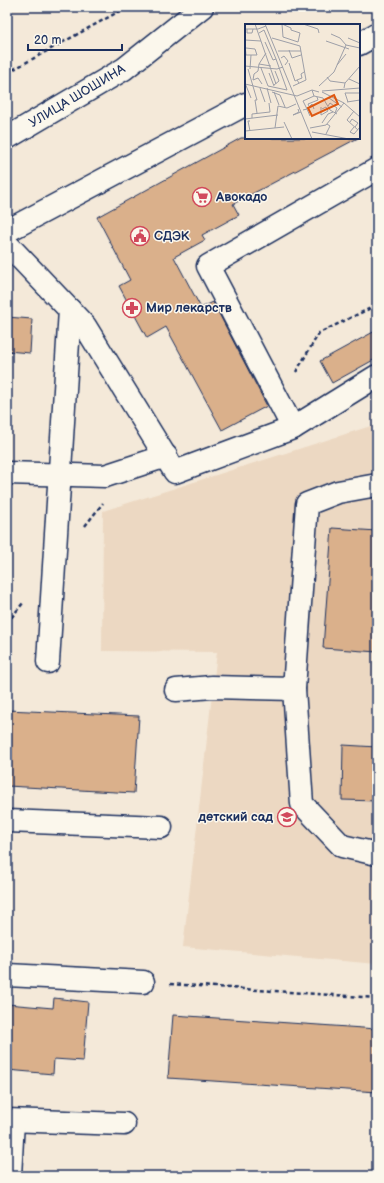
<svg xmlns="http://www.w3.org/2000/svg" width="384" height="1183" font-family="'Balsamiq Sans',sans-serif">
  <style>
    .built { fill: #ecd8c2 }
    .building { fill: #dab08b; stroke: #1b2f5e }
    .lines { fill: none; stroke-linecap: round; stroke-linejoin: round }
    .minor-casing { stroke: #1b2f5e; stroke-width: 25 }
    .path { stroke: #1b2f5e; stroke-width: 2.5; stroke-dasharray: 4 3; stroke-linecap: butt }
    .minor { stroke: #fbf7ec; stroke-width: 22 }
    .labels { text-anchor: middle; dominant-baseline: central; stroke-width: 3; stroke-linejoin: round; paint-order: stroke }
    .street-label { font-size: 13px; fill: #1b2f5e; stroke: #fbf7ec }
    .poi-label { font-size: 13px; font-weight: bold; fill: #1b2f5e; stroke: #fbf7ec; text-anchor: start }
    .inset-road { fill: none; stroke: #9d9fa8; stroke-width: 1 }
    .view { fill: #de5710; fill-opacity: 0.15; stroke: #de5710; stroke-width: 2 }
    .inset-edge { fill: none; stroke: #1b2f5e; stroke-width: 2 }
  </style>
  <rect width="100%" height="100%" fill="#f4e9d9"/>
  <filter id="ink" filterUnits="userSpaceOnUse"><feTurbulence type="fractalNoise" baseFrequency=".025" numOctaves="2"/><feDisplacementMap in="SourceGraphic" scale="8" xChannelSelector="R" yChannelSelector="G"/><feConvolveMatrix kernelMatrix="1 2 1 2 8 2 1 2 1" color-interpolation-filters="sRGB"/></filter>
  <g filter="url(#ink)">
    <!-- built -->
    <polygon class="built" points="377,424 377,964 183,947 217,652 102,651 103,511"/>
    <!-- building -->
    <g class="building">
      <polygon points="241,138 358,138 233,204 239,215 202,235 205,240 174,257 201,308 213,302 267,406 222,430 166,327 147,338 119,286 130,280 97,217"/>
      <polygon points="7,317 32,319 30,353 7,351"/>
      <polygon points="377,330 377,358 332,383 320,361"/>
      <polygon points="332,528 377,531 377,652 323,648"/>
      <polygon points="7,710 139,716 134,793 7,786"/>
      <polygon points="343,745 377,747 377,801 342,800"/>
      <polygon points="54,998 88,1002 83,1061 54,1059 53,1074 7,1070 7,1004 53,1008"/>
      <polygon points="173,1015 377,1029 377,1092 168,1078"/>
    </g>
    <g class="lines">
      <defs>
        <g id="minor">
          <polyline points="359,44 377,34"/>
          <polyline points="7,138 124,69 202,7"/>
          <polyline points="7,231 246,104"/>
          <polyline points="7,244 85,326 175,472 293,428 377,376"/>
          <polyline points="293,428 208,266 377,169"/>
          <polyline points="7,473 105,476 166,456"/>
          <polyline points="377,485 338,492 307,504 294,689 302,804 342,846 377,854"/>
          <polyline points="48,662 70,310"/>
          <polyline points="176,690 212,687 294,689"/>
          <polyline points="7,821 161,827"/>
          <polyline points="7,975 143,982"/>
          <polyline points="7,1120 124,1124"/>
          <polyline points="10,1176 13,1121"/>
        </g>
      </defs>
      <!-- minor casing -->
      <use href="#minor" class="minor-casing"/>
      <!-- path -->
      <g class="path">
        <polyline points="7,73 127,7"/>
        <polyline points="296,372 319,333 377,305"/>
        <polyline points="85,526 103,503"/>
        <polyline points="7,623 23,603"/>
        <polyline points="170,984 377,998"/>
      </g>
      <!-- minor -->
      <use href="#minor" class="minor"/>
    </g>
  </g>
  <!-- icons -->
  <defs>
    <symbol id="supermarket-ring" viewBox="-11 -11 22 22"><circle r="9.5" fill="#fbf7ec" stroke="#d1495b" stroke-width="1.5"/><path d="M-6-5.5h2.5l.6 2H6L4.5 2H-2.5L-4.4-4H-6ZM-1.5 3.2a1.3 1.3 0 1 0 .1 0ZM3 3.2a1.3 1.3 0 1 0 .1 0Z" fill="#d1495b"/></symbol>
    <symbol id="civic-ring" viewBox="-11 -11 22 22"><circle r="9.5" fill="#fbf7ec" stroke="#d1495b" stroke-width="1.5"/><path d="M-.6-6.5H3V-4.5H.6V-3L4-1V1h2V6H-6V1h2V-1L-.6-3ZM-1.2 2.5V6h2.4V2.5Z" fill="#d1495b"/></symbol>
    <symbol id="pharmacy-ring" viewBox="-11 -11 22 22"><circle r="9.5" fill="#fbf7ec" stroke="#d1495b" stroke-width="1.5"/><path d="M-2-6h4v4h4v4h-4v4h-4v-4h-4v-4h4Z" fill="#d1495b"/></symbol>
    <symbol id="school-ring" viewBox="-11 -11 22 22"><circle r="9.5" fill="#fbf7ec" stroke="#d1495b" stroke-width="1.5"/><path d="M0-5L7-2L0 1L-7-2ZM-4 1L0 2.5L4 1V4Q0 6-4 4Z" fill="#d1495b"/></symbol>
  </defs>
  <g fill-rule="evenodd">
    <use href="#supermarket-ring" x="191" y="186" width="22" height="22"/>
    <use href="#civic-ring" x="129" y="225" width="22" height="22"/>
    <use href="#pharmacy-ring" x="121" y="297" width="22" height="22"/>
    <use href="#school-ring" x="276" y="806" width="22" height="22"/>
  </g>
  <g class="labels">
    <!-- street labels -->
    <g class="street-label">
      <text transform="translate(77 96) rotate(-31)">УЛИЦА ШОШИНА</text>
    </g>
    <!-- poi labels -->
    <g class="poi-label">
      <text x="216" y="197">Авокадо</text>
      <text x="154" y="236">СДЭК</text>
      <text x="146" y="308">Мир лекарств</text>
      <text x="273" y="817" text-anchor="end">детский сад</text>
    </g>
  </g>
  <!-- overview -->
  <g transform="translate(245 24)">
    <rect width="115" height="115" fill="#f4e9d9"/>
    <path class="inset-road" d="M 10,0 L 31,60M 20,0 L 67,115M 35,0 L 37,0 L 46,4 L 46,6 L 55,9 L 53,18 L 38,13 L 37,0M 58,0 L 73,5 L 74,9M 0,5 L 13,5 L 21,2M 2,5 L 2,9 L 7,9 L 8,5M 14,9 L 19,6 L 31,35M 86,10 L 95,14 L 101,21M 27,14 L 55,22 L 61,56 L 48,62M 103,14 L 115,19M 0,16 L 16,17M 81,17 L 104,25M 20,18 L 28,36 L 31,35M 0,21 L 1,31 L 12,31 L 10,25 L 1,24M 44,26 L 47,34 L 56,31M 33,27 L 56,27M 36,34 L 39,32 L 43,37 L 40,41M 31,35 L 42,66M 44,39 L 50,57 L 52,56 L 54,59M 14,40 L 21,29M 92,41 L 101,30M 0,42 L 32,45 L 38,43M 16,44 L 23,62M 3,45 L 12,76 L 10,76 L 12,89M 5,45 L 6,31M 24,49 L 29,62M 82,53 L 85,57 L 100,59M 104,55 L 115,60M 52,56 L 57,54 L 56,50 L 59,48M 0,59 L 6,74M 0,60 L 52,72 L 67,66 L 74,68M 17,60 L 13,54 L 8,56 L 9,50 L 13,47 L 14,40 L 26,42M 29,61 L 34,57 L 30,47M 23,62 L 42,66M 74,62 L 89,48 L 101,21 L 115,24M 15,64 L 20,78M 22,64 L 26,79M 99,64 L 100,59 L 115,42M 77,67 L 115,64M 27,68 L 35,71 L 40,83M 29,68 L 34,81M 77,68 L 99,79 L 115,93M 69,72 L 78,74 L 85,86 L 92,90M 84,74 L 97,83M 102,78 L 115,76M 103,78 L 100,69 L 114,69M 64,82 L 63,80 L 73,76 L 72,73M 83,82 L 85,79 L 92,84 L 90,89M 76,83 L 76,91 L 83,87 L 81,83 L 77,85M 53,85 L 54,88 L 48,91 L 56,88M 58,86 L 62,85 L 58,77 L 69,72 L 67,66M 109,87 L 102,96 L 113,106M 65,92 L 62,85 L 67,80 L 69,85M 7,94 L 7,90 L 25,88 L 24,79M 0,95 L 33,91M 5,97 L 3,97 L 5,107M 39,98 L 47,115M 105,98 L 107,95 L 113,99 L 110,103M 77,99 L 83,90 L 88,88M 109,103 L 105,108 L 109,110 L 115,103M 30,104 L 33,82 L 42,84 L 51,80M 65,104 L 81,101 L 99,79M 0,107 L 39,103M 67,108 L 104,115M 81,110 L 85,102 L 82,100"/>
    <path class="view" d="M 89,71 L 93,80 L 67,92 L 63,84 Z"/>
    <rect width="115" height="115" class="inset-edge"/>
  </g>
  <!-- margin -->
  <rect width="384" height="1183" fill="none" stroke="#fbf7ec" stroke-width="24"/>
  <rect x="12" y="12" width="360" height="1159" fill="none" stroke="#1b2f5e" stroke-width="1.5" filter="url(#ink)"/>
  <!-- scale -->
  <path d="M28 44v6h94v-6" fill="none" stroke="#1b2f5e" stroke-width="2"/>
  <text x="34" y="44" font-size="12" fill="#1b2f5e" stroke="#fbf7ec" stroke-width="3" paint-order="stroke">20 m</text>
</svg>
